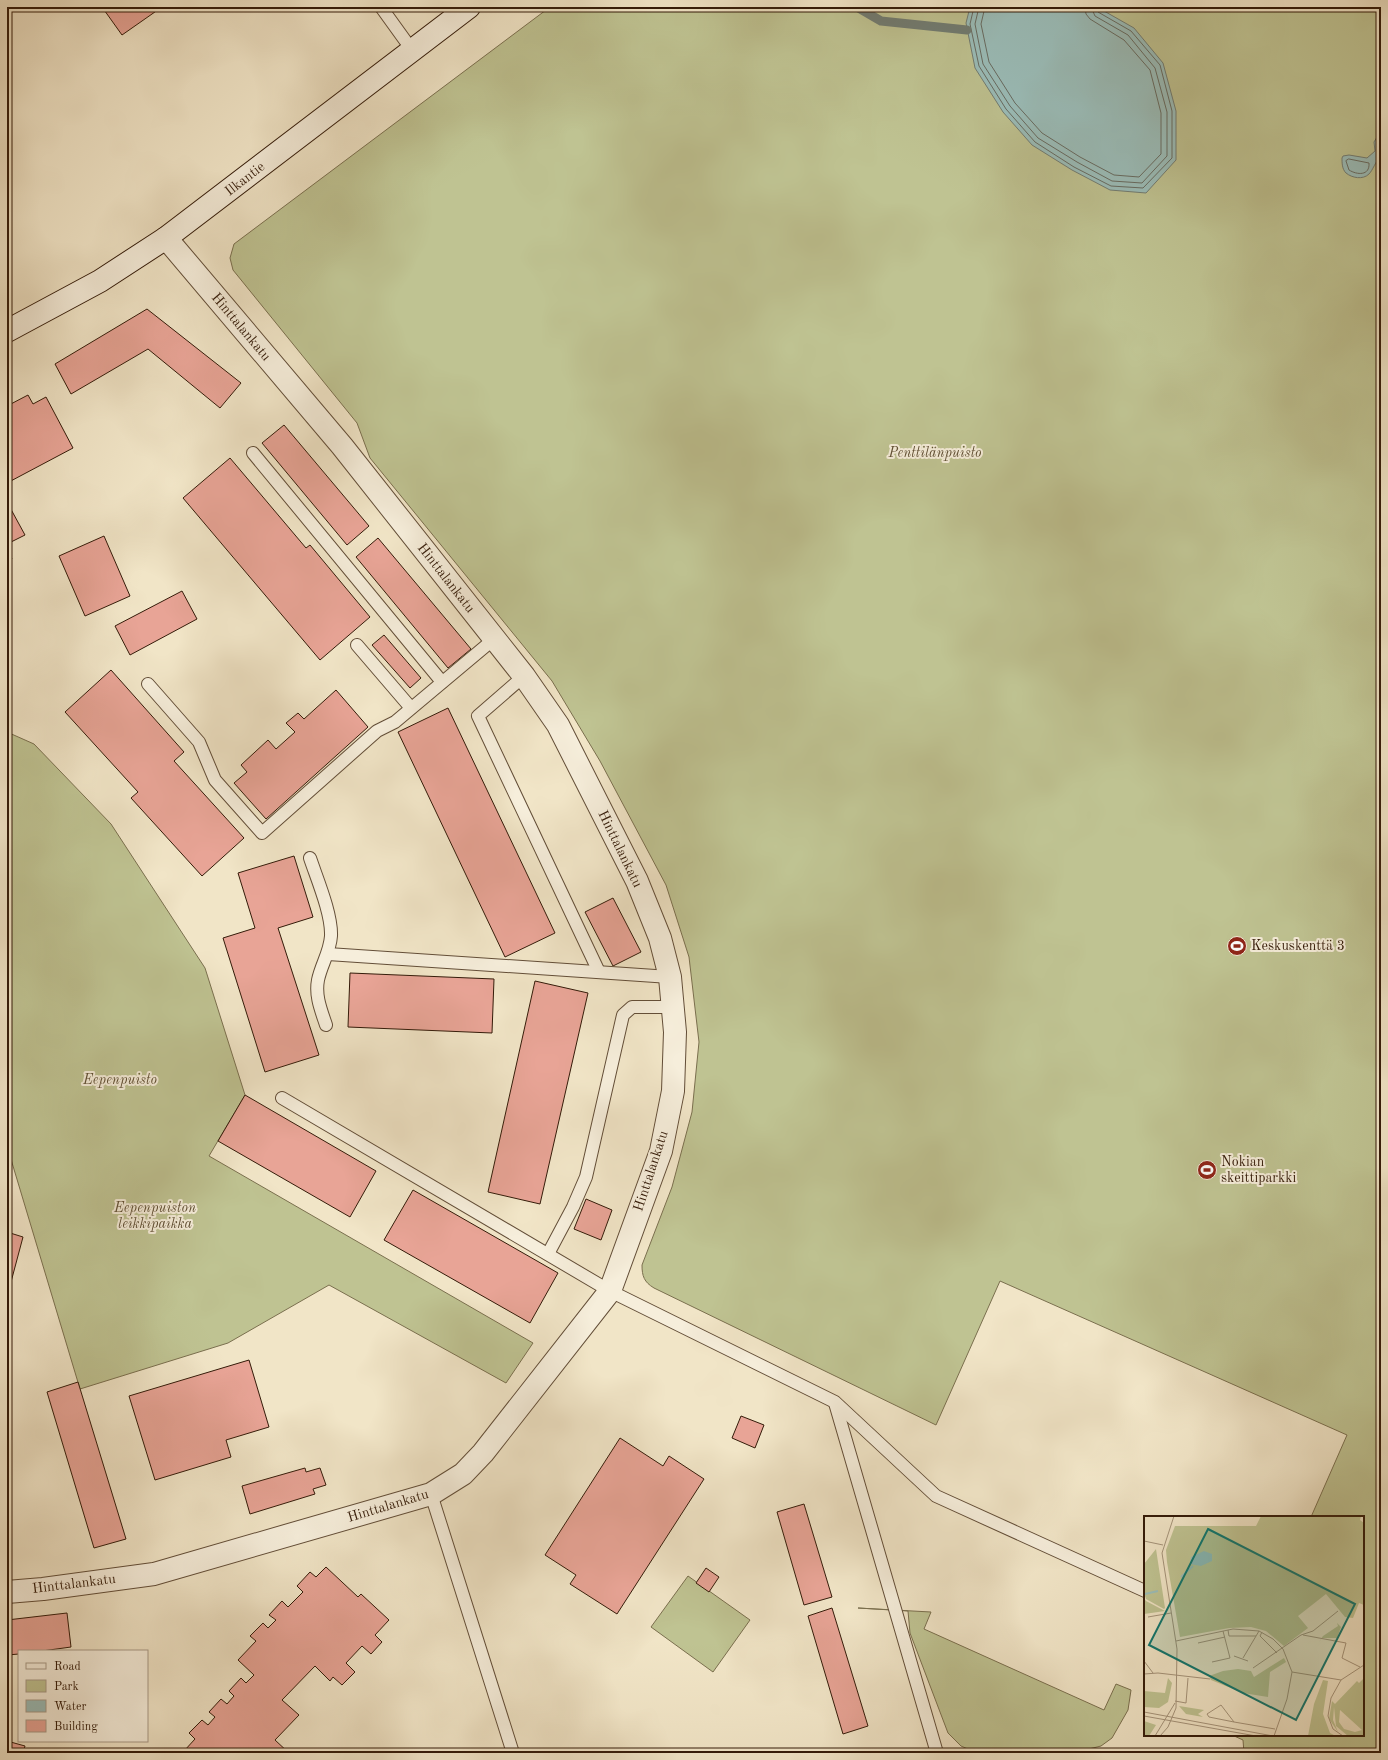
<svg xmlns="http://www.w3.org/2000/svg" width="1388" height="1760" font-family="'Old Standard TT',serif">
  <style>
    .green { fill: #bfc392; stroke: #7a6f4e }
    .water { fill: #9bbeba; stroke: #727d73 }
    .lines { fill: none; stroke-linecap: round; stroke-linejoin: round }
    .shore { stroke: #686c62; stroke-width: 1 }
    .stream { stroke: #727d73; stroke-width: 9 }
    .building { fill: #e8a496; stroke: #341b09 }
    .lane-casing { stroke: #634e38; stroke-width: 14 }
    .street-casing { stroke: #634e38; stroke-width: 24 }
    .secondary-casing { stroke: #341b09; stroke-width: 24 }
    .lane { stroke: #f6eedb; stroke-width: 12 }
    .street { stroke: #f6eedb; stroke-width: 22 }
    .secondary { stroke: #f6eedb; stroke-width: 22 }
    .labels { text-anchor: middle; dominant-baseline: central; stroke-width: 4; stroke-linejoin: round; paint-order: stroke }
    .street-label { font-size: 14px; fill: #341b09; stroke: #f6eedb }
    .park-label { font-size: 14px; font-style: italic; fill: #5e4d32; stroke: #f6eedb }
    .poi-label { font-size: 14px; fill: #341b09; stroke: #f6eedb; text-anchor: start }
    .inset-river { fill: none; stroke: #9bbeba; stroke-width: 2 }
    .inset-road { fill: none; stroke: #a5947b; stroke-width: 1 }
    .view { fill: #0f766e; fill-opacity: 0.15; stroke: #0f766e; stroke-width: 2 }
    .inset-edge { fill: none; stroke: #341b09; stroke-width: 2 }
  </style>
  <rect width="100%" height="100%" fill="#f1e5c7"/>
  <filter id="stains"><feTurbulence type="fractalNoise" baseFrequency=".005" numOctaves="4"/><feColorMatrix values="0 0 0 0 .2 0 0 0 0 .09 0 0 0 0 .02 0 0 0 .5 -.17"/></filter>
  <radialGradient id="worn" r=".72"><stop offset=".6" stop-color="#630" stop-opacity="0"/><stop offset="1" stop-color="#630" stop-opacity=".3"/></radialGradient>
  <!-- green -->
  <g class="green">
    <path d="M 550,7 L 1381,7 L 1381,1753 L 1244,1753 L 1243,1740 L 1232,1735 L 1363,1735 L 1363,1517 L 1311,1517 L 1347,1435 L 1000,1281 L 936,1425 L 654,1288 C 644,1282 642,1276 642,1265 L 672,1187 L 692,1112 L 699,1042 L 689,957 L 666,885 L 600,761 L 552,681 L 370,458 L 357,423 L 233,270 L 230,258 L 234,244 Z"/>
    <polygon points="7,732 34,744 111,824 205,968 245,1095 209,1156 533,1343 506,1383 329,1285 228,1343 80,1389 7,1146"/>
    <polygon points="688,1576 750,1620 713,1672 651,1627"/>
    <polygon points="858,1608 931,1612 924,1629 1104,1710 1116,1684 1131,1690 1128,1710 1112,1738 1101,1746 1077,1752 977,1753 961,1746 948,1733 910,1633 908,1611"/>
  </g>
  <!-- water -->
  <g class="water">
    <polygon points="970,7 1097,7 1134,28 1163,63 1176,111 1176,160 1146,193 1110,190 1072,170 1032,145 1003,112 975,68 966,23"/>
    <path d="M 1377,137 L 1381,142 L 1381,156 C 1375,162 1373,170 1369,174 C 1363,180 1352,178 1346,173 C 1342,169 1342,163 1342,158 L 1343,156 L 1349,155 L 1367,158 L 1375,151 L 1374,142 Z"/>
  </g>
  <g class="lines">
    <!-- shore -->
    <g class="shore">
      <polyline points="974,7 970,24 979,66 1006,109 1035,142 1074,167 1111,186 1143,188 1172,158 1172,111 1160,65 1131,31 1098,12 1096,7"/>
      <polyline points="979,7 975,24 983,64 1010,106 1038,138 1077,162 1112,181 1142,183 1167,156 1167,112 1155,68 1128,35 1095,16 1091,7"/>
      <polyline points="985,7 981,24 989,62 1015,103 1042,133 1080,157 1114,175 1139,177 1161,154 1161,113 1150,70 1124,40 1090,19 1086,14 1085,7"/>
      <path d="M 1349,159 L 1369,163 C 1370,176 1357,175 1349,170 L 1346,161 Z"/>
    </g>
    <!-- stream -->
    <polyline class="stream" points="857,7 881,21 967,30"/>
  </g>
  <!-- building -->
  <g class="building">
    <polygon points="102,7 162,7 122,35"/>
    <polygon points="147,309 241,383 220,408 148,349 71,394 55,364"/>
    <polygon points="28,395 33,404 46,397 73,448 7,483 7,406"/>
    <polygon points="284,425 369,526 347,545 262,443"/>
    <polygon points="230,458 306,548 310,545 370,617 320,660 183,498"/>
    <polygon points="7,502 25,535 7,544"/>
    <polygon points="104,536 130,596 85,616 59,556"/>
    <polygon points="378,538 471,649 448,668 356,557"/>
    <polygon points="7,550 12,559 7,562"/>
    <polygon points="182,591 197,619 130,655 115,626"/>
    <polygon points="384,635 421,678 410,688 372,645"/>
    <polygon points="111,670 184,752 174,761 244,838 202,876 131,798 138,792 65,712"/>
    <polygon points="336,690 368,727 266,819 234,783 247,772 241,765 268,740 276,749 295,732 286,723 298,713 304,719"/>
    <polygon points="448,708 555,933 505,957 398,732"/>
    <polygon points="294,856 313,917 278,928 319,1055 265,1072 223,938 255,928 238,873"/>
    <polygon points="613,898 641,952 613,966 585,912"/>
    <polygon points="350,973 494,979 492,1033 348,1027"/>
    <polygon points="535,981 588,993 540,1204 488,1192"/>
    <polygon points="245,1095 376,1171 350,1217 218,1141"/>
    <polygon points="413,1190 558,1273 530,1323 384,1240"/>
    <polygon points="586,1199 612,1210 601,1240 574,1229"/>
    <polygon points="7,1232 23,1237 7,1297"/>
    <polygon points="249,1360 269,1427 226,1440 231,1457 155,1480 129,1396"/>
    <polygon points="78,1382 126,1539 94,1548 47,1392"/>
    <polygon points="741,1416 764,1425 755,1448 732,1438"/>
    <polygon points="620,1438 663,1466 669,1456 704,1479 617,1614 570,1584 576,1575 545,1555"/>
    <polygon points="305,1468 306,1472 320,1468 326,1485 313,1489 315,1494 250,1514 242,1486"/>
    <polygon points="804,1504 832,1597 804,1605 777,1512"/>
    <polygon points="326,1567 358,1597 361,1594 389,1620 375,1635 382,1642 371,1654 362,1646 346,1663 355,1672 342,1685 333,1677 330,1681 315,1666 282,1700 299,1715 275,1740 289,1753 186,1753 184,1751 195,1739 189,1733 202,1720 208,1725 215,1717 209,1712 221,1699 227,1704 234,1696 229,1691 241,1678 246,1683 254,1675 238,1660 256,1641 250,1636 263,1623 268,1628 276,1620 269,1615 282,1601 288,1607 303,1592 297,1586 310,1572 316,1577"/>
    <polygon points="706,1568 719,1577 709,1592 696,1583"/>
    <polygon points="832,1608 868,1726 843,1734 808,1616"/>
    <polygon points="67,1613 71,1647 42,1651 19,1651 19,1654 7,1655 7,1620"/>
    <polygon points="7,1741 25,1746 23,1753 7,1753"/>
  </g>
  <g class="lines">
    <defs>
      <g id="lane">
        <polyline points="381,7 412,50"/>
        <polyline points="253,453 442,682"/>
        <polyline points="357,645 411,708"/>
        <polyline points="524,676 478,716 599,972"/>
        <polyline points="148,684 199,742 215,780 262,833 377,731 395,722 494,639"/>
        <path d="M 310,858 C 317,879 332,914 331,936 C 330,952 321,965 318,980 C 315,996 321,1010 326,1025"/>
        <polyline points="328,954 670,977"/>
        <polyline points="282,1098 610,1291 835,1402 936,1496 1145,1591"/>
        <polyline points="548,1254 573,1207 586,1177 623,1015 632,1007 673,1007"/>
        <polyline points="835,1403 937,1753"/>
        <polyline points="431,1494 513,1753"/>
      </g>
      <polyline id="street" points="7,1592 43,1589 154,1574 431,1494 463,1474 483,1453 610,1291 661,1151 673,1091 675,1032 670,977 660,938 637,881 558,725 524,676 342,446 166,238"/>
      <polyline id="secondary" points="7,331 100,281 166,238 469,7"/>
    </defs>
    <!-- lane casing -->
    <use href="#lane" class="lane-casing"/>
    <!-- street casing -->
    <use href="#street" class="street-casing"/>
    <!-- secondary casing -->
    <use href="#secondary" class="secondary-casing"/>
    <!-- lane -->
    <use href="#lane" class="lane"/>
    <!-- street -->
    <use href="#street" class="street"/>
    <!-- secondary -->
    <use href="#secondary" class="secondary"/>
  </g>
  <!-- icons -->
  <defs>
    <symbol id="stadium-disc" viewBox="-11 -11 22 22"><circle r="9.5" fill="#8f2418" stroke="#f6eedb"/><path d="M0-5a6.5 5 0 1 0 0 10a6.5 5 0 1 0 0-10ZM-3.5-1.8h7v3.6h-7Z" fill="#fff"/></symbol>
  </defs>
  <g fill-rule="evenodd">
    <use href="#stadium-disc" x="1226" y="935" width="22" height="22"/>
    <use href="#stadium-disc" x="1196" y="1159" width="22" height="22"/>
  </g>
  <g class="labels">
    <!-- street labels -->
    <g class="street-label">
      <text transform="translate(245 179) rotate(-38)">Ilkantie</text>
      <text transform="translate(241 327) rotate(50)">Hinttalankatu</text>
      <text transform="translate(446 578) rotate(52)">Hinttalankatu</text>
      <text transform="translate(620 849) rotate(64)">Hinttalankatu</text>
      <text transform="translate(651 1171) rotate(-72)">Hinttalankatu</text>
      <text transform="translate(388 1506) rotate(-17)">Hinttalankatu</text>
      <text transform="translate(74 1584) rotate(-7)">Hinttalankatu</text>
    </g>
    <!-- park labels -->
    <g class="park-label">
      <text x="935" y="453">Penttilänpuisto</text>
      <text x="120" y="1080">Eepenpuisto</text>
      <text x="155" y="1208">Eepenpuiston<tspan x="155" dy="16">leikkipaikka</tspan></text>
    </g>
    <!-- poi labels -->
    <g class="poi-label">
      <text x="1251" y="946">Keskuskenttä 3</text>
      <text x="1221" y="1162">Nokian<tspan x="1221" dy="16">skeittiparkki</tspan></text>
    </g>
  </g>
  <!-- overview -->
  <g transform="translate(1144 1516)">
    <rect width="220" height="220" fill="#f1e5c7"/>
    <path d="M 117,0 L 217,0 L 216,4 L 220,7 L 220,89 L 215,87 L 209,102 L 201,101 L 182,78 L 154,100 L 164,112 L 140,130 L 122,115 L 107,111 L 85,112 L 36,121 L 23,46 L 22,34 L 31,10 L 112,10 ZM 12,33 L 21,92 L 20,93 L 2,83 L 0,77 L 0,48 ZM 0,82 L 2,85 L 21,95 L 0,98 ZM 193,107 L 197,111 L 193,122 L 178,122 L 175,126 L 179,120 L 194,110 ZM 140,142 L 142,146 L 126,156 L 124,181 L 99,177 L 67,164 L 65,160 L 79,155 L 94,153 L 107,155 L 110,161 ZM 24,162 L 28,167 L 24,186 L 15,192 L 0,191 L 0,175 L 21,177 ZM 220,162 L 220,220 L 204,220 L 192,210 L 190,191 L 189,204 L 194,216 L 185,203 L 188,185 L 191,188 L 213,165 L 215,167 ZM 196,194 L 218,214 L 211,216 L 200,213 L 195,206 ZM 179,164 L 184,165 L 179,198 L 186,217 L 192,220 L 164,220 L 170,188 ZM 35,190 L 60,194 L 54,198 L 59,201 L 42,198 ZM 0,205 L 12,209 L 5,220 L 0,220 Z" fill="#bfc392" fill-rule="evenodd"/>
    <path d="M 60,35 L 68,38 L 68,45 L 57,50 L 46,48 L 47,41 Z" fill="#9bbeba"/>
    <path class="inset-river" d="M 37,61 L 49,50M 1,78 L 14,75"/>
    <path class="inset-road" d="M 0,25 L 19,29M 4,101 L 27,97M 84,114 L 85,120 L 112,120M 118,116 L 116,120 L 133,137M 159,119 L 202,127 L 198,142 L 216,151M 32,125 L 89,113 L 115,115 L 129,123 L 139,133 L 148,156 L 143,183 L 130,220M 54,127 L 81,121M 90,140 L 104,145M 99,142 L 115,115M 0,145 L 9,157M 68,146 L 86,142 L 79,115M 109,152 L 157,119 L 169,115 L 194,95M 148,156 L 197,164 L 220,149M 0,158 L 14,157 L 66,163M 197,164 L 187,182 L 184,200 L 189,213 L 199,220M 31,185 L 42,187 L 44,162M 0,196 L 129,220M 0,200 L 112,220M 90,206 L 65,201 L 63,198 L 77,189 L 90,206 L 131,213M 11,220 L 31,187M 16,220 L 24,211 L 32,192 L 33,133 L 18,37 L 30,0"/>
    <path class="view" d="M 64,13 L 211,88 L 152,204 L 5,129 Z"/>
    <rect width="220" height="220" class="inset-edge"/>
  </g>
  <!-- margin -->
  <rect width="1388" height="1760" fill="none" stroke="#f1e5c7" stroke-width="24"/>
  <rect x="8" y="8" width="1372" height="1744" fill="none" stroke="#341b09" stroke-width="2"/>
  <rect x="12" y="12" width="1364" height="1736" fill="none" stroke="#341b09"/>
  <!-- legend -->
  <rect x="18" y="1650" width="130" height="92" fill="#f6eedb" stroke="#a89a87"/>
  <rect x="26" y="1663" width="20" height="6" fill="#f6eedb" stroke="#a89a87"/>
  <text x="54" y="1670" font-size="12" fill="#341b09">Road</text>
  <rect x="26" y="1680" width="20" height="12" fill="#bfc392" stroke="#a89a87"/>
  <text x="54" y="1690" font-size="12" fill="#341b09">Park</text>
  <rect x="26" y="1700" width="20" height="12" fill="#9bbeba" stroke="#a89a87"/>
  <text x="54" y="1710" font-size="12" fill="#341b09">Water</text>
  <rect x="26" y="1720" width="20" height="12" fill="#e8a496" stroke="#a89a87"/>
  <text x="54" y="1730" font-size="12" fill="#341b09">Building</text>
  <rect width="100%" height="100%" filter="url(#stains)"/>
  <rect width="100%" height="100%" fill="url(#worn)"/>
</svg>
